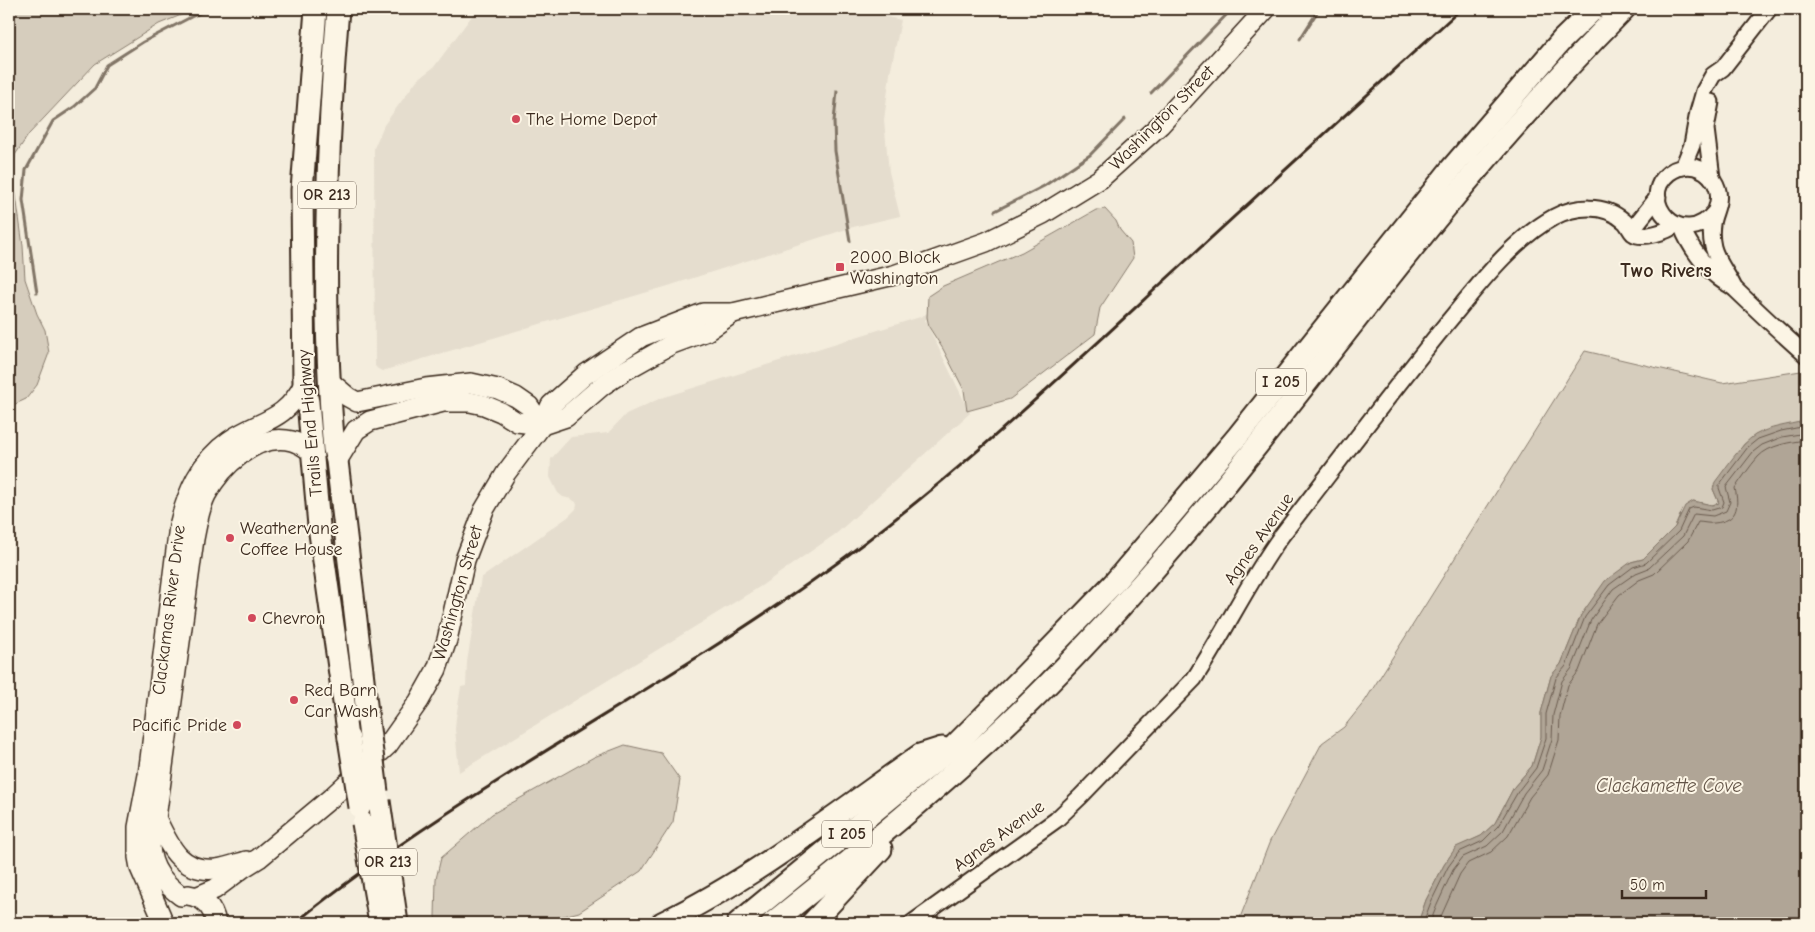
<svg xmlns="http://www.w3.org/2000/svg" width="1815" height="932" font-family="'Comic Neue',sans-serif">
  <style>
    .built { fill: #e5ddce }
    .green { fill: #d6cdbd; stroke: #887c6e }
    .water { fill: #b0a596; stroke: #817466 }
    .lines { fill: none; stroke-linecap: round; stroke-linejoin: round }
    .shore { stroke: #6a5b4e; stroke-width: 1 }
    .stream { stroke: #817466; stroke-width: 3 }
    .minor-casing { stroke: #3b2a1e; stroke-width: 19 }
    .major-casing { stroke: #3b2a1e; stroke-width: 22 }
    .highway-casing { stroke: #3b2a1e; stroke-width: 25 }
    .minor { stroke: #fcf5e5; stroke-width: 15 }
    .major { stroke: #fcf5e5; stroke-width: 19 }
    .highway { stroke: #fcf5e5; stroke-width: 21 }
    .rail { stroke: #3b2a1e; stroke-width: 3 }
    .highway-bridge-casing { stroke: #3b2a1e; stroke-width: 25; stroke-linecap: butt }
    .highway-bridge { stroke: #fcf5e5; stroke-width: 21 }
    .poi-dot { fill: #d1495b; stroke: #fcf5e5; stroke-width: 2 }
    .labels { text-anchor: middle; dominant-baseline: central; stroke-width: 4; stroke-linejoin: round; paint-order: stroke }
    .shield { fill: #fcf5e5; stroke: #75675a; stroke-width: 1 }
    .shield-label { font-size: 16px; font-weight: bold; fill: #3b2a1e }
    .street-label { font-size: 18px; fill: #3b2a1e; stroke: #fcf5e5 }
    .poi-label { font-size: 18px; fill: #3b2a1e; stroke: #fcf5e5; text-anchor: start }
    .water-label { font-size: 19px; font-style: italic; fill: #645548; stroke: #fcf5e5 }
    .quarter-label { font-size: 20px; font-weight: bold; fill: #3b2a1e; stroke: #fcf5e5 }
  </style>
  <rect width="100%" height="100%" fill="#f4eddd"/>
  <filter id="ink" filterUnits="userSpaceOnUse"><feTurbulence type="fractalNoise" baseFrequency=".02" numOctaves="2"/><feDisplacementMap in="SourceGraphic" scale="10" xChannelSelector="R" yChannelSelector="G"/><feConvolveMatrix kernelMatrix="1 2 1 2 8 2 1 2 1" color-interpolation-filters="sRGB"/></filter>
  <g filter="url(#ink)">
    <!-- built -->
    <g class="built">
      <polygon points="477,9 852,9 901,20 890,74 884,120 889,172 900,216 853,227 668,286 382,371 378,369 375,366 374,148 384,125 417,80 434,67"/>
      <polygon points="934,310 936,315 925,320 970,413 837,533 761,586 459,772 455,729 456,718 461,687 466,686 467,662 481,578 568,517 576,509 577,505 576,502 571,499 563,497 558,493 550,477 551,459 571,437 608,433 626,414 661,398 920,317"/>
    </g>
    <!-- green -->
    <g class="green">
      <polygon points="9,9 196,9 159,24 95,64 29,134 15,155 13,174 23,246 25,279 37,314 45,330 49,353 37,385 26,399 9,407"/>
      <polygon points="1105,209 1116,221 1120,230 1131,243 1133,258 1100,308 1095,334 1010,399 967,411 964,390 943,349 929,327 927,317 928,296 943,286 1022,252 1096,210"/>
      <polygon points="1585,351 1722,383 1801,371 1806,377 1806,422 1756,435 1744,444 1713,489 1719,503 1712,505 1693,501 1680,515 1675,527 1643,559 1631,562 1581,615 1561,664 1551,676 1541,713 1541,737 1532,766 1514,787 1495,823 1481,836 1456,848 1444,865 1426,900 1418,923 1238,923 1270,841 1322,743 1344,727 1365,701"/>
      <polygon points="625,745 661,753 680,780 673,822 641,871 579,912 537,923 438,923 435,917 436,879 441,858 492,814 594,757"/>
    </g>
    <!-- water -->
    <path class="water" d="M 1804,421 L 1806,422 L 1806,923 L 1418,923 L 1426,900 L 1444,865 L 1456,847 L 1481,836 L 1495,823 L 1514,787 L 1532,766 L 1541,737 L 1541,713 L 1551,676 L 1561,664 L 1581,615 L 1605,581 L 1631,562 L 1643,559 L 1675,527 L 1685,506 L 1693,501 L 1712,505 L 1719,503 L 1713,489 L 1715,482 C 1726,468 1741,444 1755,435 C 1769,427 1788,425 1804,421 Z"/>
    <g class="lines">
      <!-- shore -->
      <g class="shore">
        <polyline points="1423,923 1431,902 1448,867 1459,852 1483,841 1498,826 1519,790 1536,768 1546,738 1546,714 1556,678 1566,666 1585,617 1609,585 1633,567 1646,563 1679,531 1689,509 1694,507 1712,510 1722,507 1724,502 1719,488 1719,485 1748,447 1758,439 1781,431 1806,426"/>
        <polyline points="1430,923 1437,905 1453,870 1463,857 1487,846 1503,831 1524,793 1542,770 1552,739 1553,715 1562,681 1572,668 1591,620 1613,589 1636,573 1649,568 1683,536 1694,514 1713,516 1726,511 1730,502 1726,487 1753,452 1762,445 1782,437 1806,433"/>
        <path d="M 1438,923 L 1460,874 L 1468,863 L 1491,852 L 1508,836 L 1530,797 L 1548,775 L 1559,740 L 1560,716 L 1568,685 L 1579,671 L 1597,624 L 1619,595 L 1639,580 L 1654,574 L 1688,541 L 1698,522 C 1703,522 1709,524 1714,523 C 1738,521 1739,507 1735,488 C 1742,478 1750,466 1758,457 C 1769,445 1791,442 1806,440"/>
      </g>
      <!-- stream -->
      <g class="stream">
        <polyline points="1300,39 1319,9"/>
        <polyline points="837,91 834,121 835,151 850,241"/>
        <polyline points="1151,93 1232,9"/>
        <polyline points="995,211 1044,186 1090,155 1125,119"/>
        <polyline points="37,293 23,200 26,170 53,121 74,107 95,88 107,65 143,42 191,17 209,9 221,9"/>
      </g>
      <defs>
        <g id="minor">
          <polyline points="1711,102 1706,129 1712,178"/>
          <polyline points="1683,167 1692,145 1698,112 1704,91 1713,75 1723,68 1769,9"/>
          <path d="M 1715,212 C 1682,253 1635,200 1669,173 C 1676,168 1686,165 1695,167 C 1710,171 1721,186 1718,202 C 1717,209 1713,216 1712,224 C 1711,231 1711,239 1713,247 C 1717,262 1728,274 1734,288"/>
          <path d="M 1682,227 C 1688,244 1705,268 1720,279 C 1725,283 1731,285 1736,290 C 1759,312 1782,334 1806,355"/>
          <polyline points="1634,233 1638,222 1658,197"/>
          <path d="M 912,923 L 1056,820 L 1080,797 L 1194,679 C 1225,632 1249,580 1282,535 C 1337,464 1391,392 1447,323 C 1477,287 1512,240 1554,217 C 1575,206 1604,203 1624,221 C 1628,224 1630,230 1633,233 C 1642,240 1668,231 1675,225"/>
        </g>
        <g id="major">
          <polyline points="329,381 348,397 357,402 426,388 471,383 498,389 516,397 529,406 542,425"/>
          <polyline points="337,461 356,430 370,421 443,402 470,402 484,405 501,412 517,422 542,425 566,417 603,385 624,371 672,344 707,331 733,313"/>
          <path d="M 156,818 C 169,845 180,873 216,869 C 225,868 236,864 246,861"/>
          <path d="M 188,895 C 204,897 213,907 216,923"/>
          <path d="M 181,896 C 164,883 151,869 150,846 C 150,838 154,827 156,818 L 194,539 C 197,524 199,509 206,495 C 221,466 257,432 292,441 C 300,443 306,448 312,452"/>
          <polyline points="196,897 215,889 243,868 259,858 331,798 388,745 419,701 437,669 447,640 465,560 484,510 506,473 542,425 551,405 586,374 641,337 703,313 733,313 894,275 986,242 1043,214 1100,179 1160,125 1266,9"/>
          <path d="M 161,916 L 140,868 L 138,857 L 138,827 L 148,775 L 179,526 C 187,493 200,461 229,441 C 261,419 284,423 304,384"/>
        </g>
        <g id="highway">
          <polyline points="316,9 302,190 304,384 308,402 319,526 349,738"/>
          <path d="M 338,9 C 326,155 321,303 334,449 L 337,461 L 368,721"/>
          <path d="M 662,923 C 754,878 836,814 920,755 L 942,748"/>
          <polyline points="738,923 955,745 1022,678 1113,584 1238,436 1451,169 1562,40 1594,9"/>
          <path d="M 772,923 C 859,854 945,784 1026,706 C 1063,670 1099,631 1134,592 C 1224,492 1305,384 1388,279 C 1462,185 1540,94 1624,9"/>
          <polyline points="812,923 881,849"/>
        </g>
      </defs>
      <!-- minor casing -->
      <use href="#minor" class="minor-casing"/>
      <!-- major casing -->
      <use href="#major" class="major-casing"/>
      <!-- highway casing -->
      <use href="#highway" class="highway-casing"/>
      <!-- minor -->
      <use href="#minor" class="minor"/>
      <!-- major -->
      <use href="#major" class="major"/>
      <!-- highway -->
      <use href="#highway" class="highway"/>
      <!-- rail -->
      <path class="rail" d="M 295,923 C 456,793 643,700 812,581 C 938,493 1051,386 1164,281 C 1263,190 1363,100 1461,9"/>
      <defs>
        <g id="highway-bridge">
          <polyline points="368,721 377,792"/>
          <polyline points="349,738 360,807"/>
          <polyline points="379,801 397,923"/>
          <polyline points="363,823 380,923"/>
        </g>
      </defs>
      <!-- highway-bridge casing -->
      <use href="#highway-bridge" class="highway-bridge-casing"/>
      <!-- highway-bridge -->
      <use href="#highway-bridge" class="highway-bridge"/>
    </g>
  </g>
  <!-- markers -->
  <g class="poi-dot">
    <circle cx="516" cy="119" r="5"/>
    <rect x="835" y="262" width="10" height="10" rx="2.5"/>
    <circle cx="230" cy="538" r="5"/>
    <circle cx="252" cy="618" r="5"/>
    <circle cx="294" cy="700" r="5"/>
    <circle cx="237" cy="725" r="5"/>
  </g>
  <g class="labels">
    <!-- shield labels -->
    <g class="shield">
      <rect x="298" y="181.5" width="58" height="27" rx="4"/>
      <rect x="1256" y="368.5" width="50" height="27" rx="4"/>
      <rect x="822" y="820.5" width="50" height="27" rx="4"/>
      <rect x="359" y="848.5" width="58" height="27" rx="4"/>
    </g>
    <g class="shield-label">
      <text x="327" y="195">OR 213</text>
      <text x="1281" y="382">I 205</text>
      <text x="847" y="834">I 205</text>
      <text x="388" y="862">OR 213</text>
    </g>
    <!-- street labels -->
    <g class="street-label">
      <text transform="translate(1162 118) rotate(-45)">Washington Street</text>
      <text transform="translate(310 423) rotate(-95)">Trails End Highway</text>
      <text transform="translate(1259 539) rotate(-55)">Agnes Avenue</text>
      <text transform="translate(458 593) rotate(-74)">Washington Street</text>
      <text transform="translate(169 610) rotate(-83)">Clackamas River Drive</text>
      <text transform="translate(999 836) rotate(-36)">Agnes Avenue</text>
    </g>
    <!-- poi labels -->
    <g class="poi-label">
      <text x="526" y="119">The Home Depot</text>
      <text x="850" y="257">2000 Block<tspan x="850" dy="21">Washington</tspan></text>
      <text x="240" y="528">Weathervane<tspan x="240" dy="21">Coffee House</tspan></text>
      <text x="262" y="618">Chevron</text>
      <text x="304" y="690">Red Barn<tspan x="304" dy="21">Car Wash</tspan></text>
      <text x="227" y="725" text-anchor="end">Pacific Pride</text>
    </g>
    <!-- water labels -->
    <g class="water-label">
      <text x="1669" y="786">Clackamette Cove</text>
    </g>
    <!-- quarter labels -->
    <g class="quarter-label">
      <text x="1666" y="270">Two Rivers</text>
    </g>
  </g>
  <!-- margin -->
  <rect width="1815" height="932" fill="none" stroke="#fcf5e5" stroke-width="30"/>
  <rect x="15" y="15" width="1785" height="902" fill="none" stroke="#3b2a1e" stroke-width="2" filter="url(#ink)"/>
  <!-- scale -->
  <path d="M1622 890v8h84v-8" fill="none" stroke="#3b2a1e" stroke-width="2.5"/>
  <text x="1630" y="890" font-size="15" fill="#3b2a1e" stroke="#fcf5e5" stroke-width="4" paint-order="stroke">50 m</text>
</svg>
